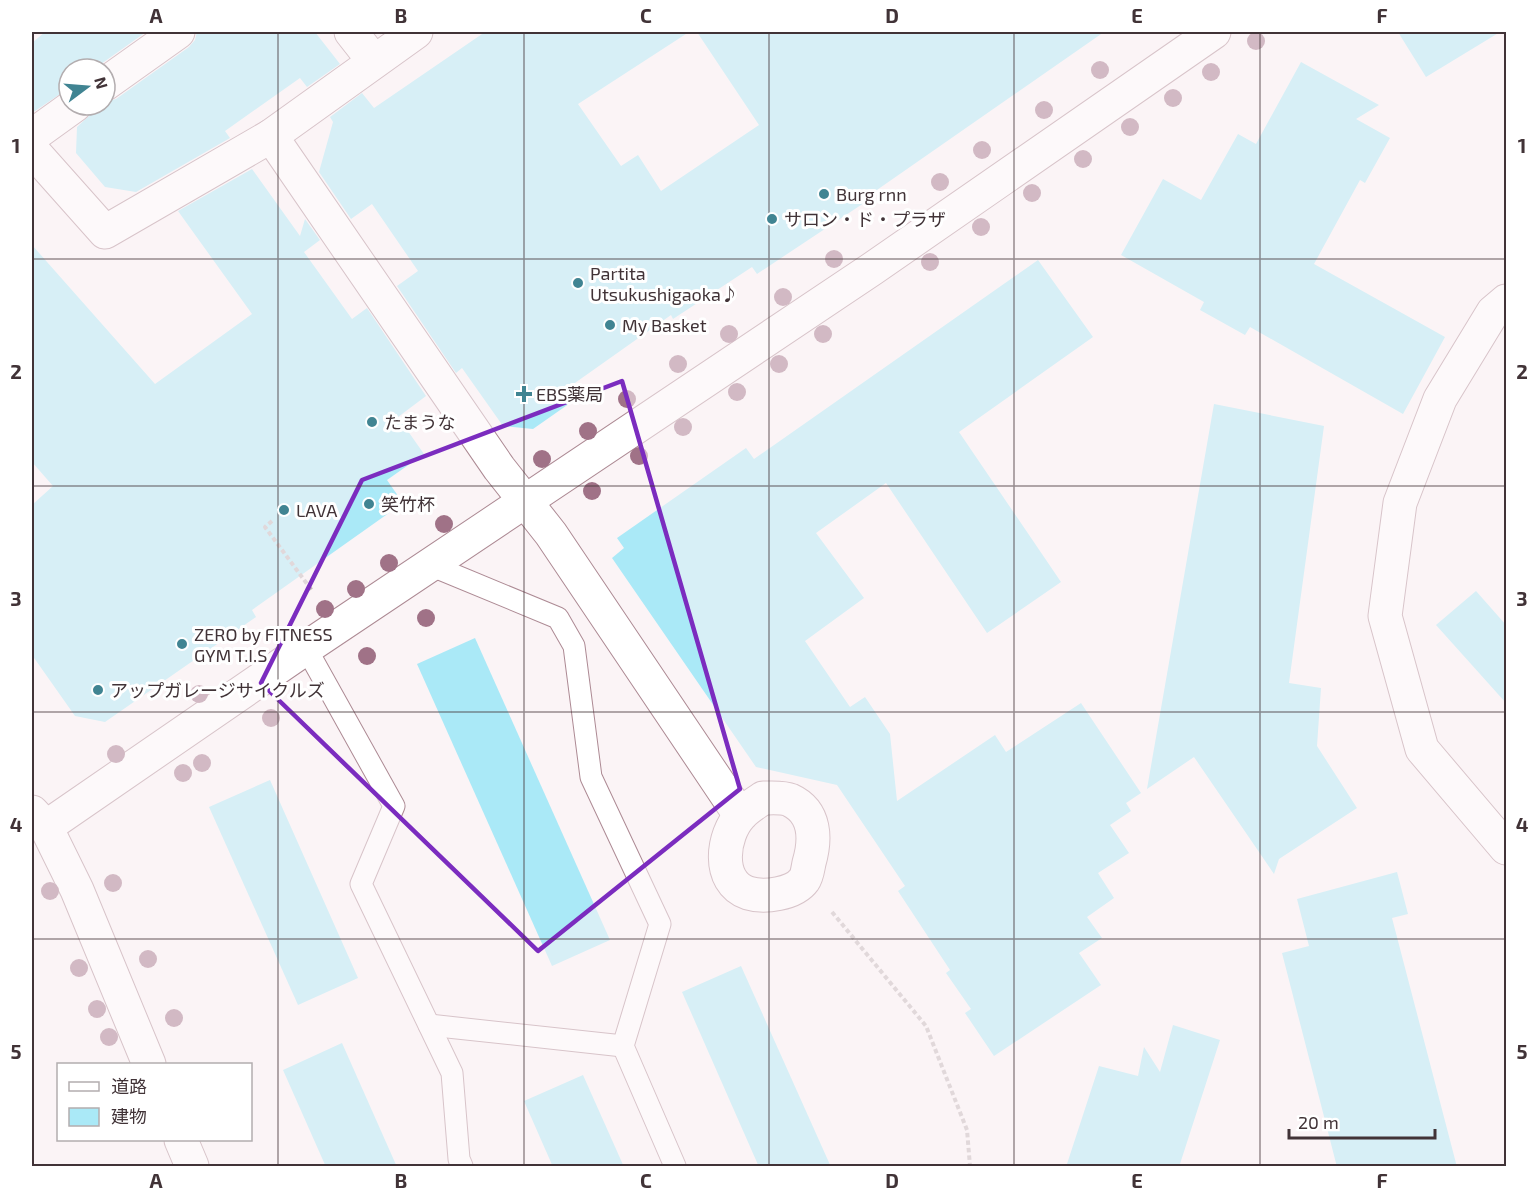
<svg xmlns="http://www.w3.org/2000/svg" width="1538" height="1198" font-family="'Exo 2','Noto Sans JP',sans-serif">
  <style>
    .building { fill: #aae9f7 }
    .lines { fill: none; stroke-linecap: round; stroke-linejoin: round }
    .lane-casing { stroke: #ad8a94; stroke-width: 23 }
    .street-casing { stroke: #ad8a94; stroke-width: 35 }
    .secondary-casing { stroke: #ad8a94; stroke-width: 35 }
    .path { stroke: #c0b6b9; stroke-width: 4; stroke-dasharray: 4.5 3; stroke-linecap: butt }
    .lane { stroke: #fff; stroke-width: 21 }
    .street { stroke: #fff; stroke-width: 33 }
    .secondary { stroke: #fff; stroke-width: 33 }
    .tree { fill: #a07287 }
    .marked { fill: none; stroke: #7b2cbf; stroke-width: 4.5; stroke-linejoin: round }
    .grid { fill: none; stroke: #413337; stroke-width: 1.5; stroke-opacity: 0.55 }
    .poi-dot { fill: #408492; stroke: #fff; stroke-width: 2 }
    .labels { text-anchor: middle; dominant-baseline: central; stroke-width: 6; stroke-linejoin: round; paint-order: stroke }
    .poi-label { font-size: 18px; fill: #413337; stroke: #fff; text-anchor: start }
    .neatline { fill: none; stroke: #413337; stroke-width: 2 }
    .grid-label { font-size: 20px; text-anchor: middle; font-weight: bold; fill: #413337 }
  </style>
  <rect width="100%" height="100%" fill="#fbf4f6"/>
  <!-- building -->
  <g class="building">
    <polygon points="45,32 146,32 94,69 69,69 69,88 32,113 32,43"/>
    <polygon points="197,32 315,32 340,64 307,87 300,78 225,131 230,138 136,192 105,187 76,153 77,127 92,113 93,105 105,105 105,102 116,99 189,47 195,40"/>
    <polygon points="485,32 689,32 578,104 621,166 638,155 661,191 759,125 697,32 1104,32 874,192 876,195 757,274 752,267 673,319 671,315 565,390 573,401 533,429 503,426 462,368 456,373 397,286 418,271 372,204 351,219 319,172 333,122 330,117 362,93 374,108"/>
    <polygon points="1398,32 1500,32 1426,77"/>
    <polygon points="1301,62 1379,105 1356,119 1390,138 1365,183 1360,180 1314,264 1445,337 1403,414 1250,327 1245,335 1200,310 1204,302 1121,255 1163,179 1201,200 1238,134 1256,144"/>
    <polygon points="252,169 300,236 305,219 320,240 304,252 352,319 367,308 426,396 398,417 424,454 387,480 403,503 252,610 256,617 105,722 75,716 32,655 32,505 53,486 32,462 32,245 155,384 252,314 178,211"/>
    <polygon points="1038,260 1093,337 959,432 1061,582 987,633 886,483 816,533 864,598 805,641 850,707 865,697 890,734 897,801 995,735 1006,752 1081,703 1141,793 1126,803 1131,811 1110,825 1129,853 1098,873 1114,898 1087,917 1102,938 1079,953 1101,985 994,1056 965,1013 971,1009 946,973 950,970 898,891 905,886 837,785 756,767 612,558 624,548 617,538 746,448 754,459"/>
    <polygon points="1214,404 1324,426 1289,683 1321,688 1317,746 1357,808 1279,859 1274,874 1194,757 1147,789"/>
    <polygon points="1476,591 1506,625 1506,703 1436,625"/>
    <polygon points="475,638 610,940 552,966 417,664"/>
    <polygon points="270,780 358,978 298,1005 209,807"/>
    <polygon points="1397,872 1408,914 1392,918 1457,1167 1337,1167 1282,953 1309,946 1297,899"/>
    <polygon points="741,966 831,1167 759,1167 682,992"/>
    <polygon points="1173,1025 1220,1040 1179,1167 1066,1167 1099,1066 1138,1076 1144,1047 1160,1072"/>
    <polygon points="342,1043 397,1167 326,1167 283,1070"/>
    <polygon points="583,1075 624,1167 553,1167 524,1101"/>
  </g>
  <g class="lines">
    <defs>
      <g id="lane">
        <polyline points="430,565 558,618 574,646 591,777 660,924 623,1046 675,1166"/>
        <polyline points="306,648 394,806 361,884 452,1073 459,1159 462,1166"/>
        <polyline points="429,1025 623,1046"/>
      </g>
      <g id="street">
        <polyline points="351,32 373,60"/>
        <polyline points="416,32 271,136 499,468 551,534 740,815"/>
        <polyline points="105,84 178,32"/>
        <polyline points="32,136 75,105"/>
        <polyline points="32,150 105,232 271,136"/>
        <polyline points="1506,301 1493,312 1440,399 1400,503 1385,616 1422,749 1506,848"/>
        <path d="M 763,798 C 771,798 783,797 790,800 C 816,812 816,839 809,863 C 808,868 807,876 804,880 C 794,894 764,898 748,893 C 716,882 722,835 741,815 C 747,808 756,803 763,798 Z"/>
      </g>
      <g id="secondary">
        <polyline points="32,812 46,827 77,890 149,1064"/>
        <polyline points="46,827 306,648 872,269 1214,32"/>
        <polyline points="181,1140 192,1166"/>
      </g>
    </defs>
    <!-- lane casing -->
    <use href="#lane" class="lane-casing"/>
    <!-- street casing -->
    <use href="#street" class="street-casing"/>
    <!-- secondary casing -->
    <use href="#secondary" class="secondary-casing"/>
    <!-- path -->
    <g class="path">
      <polyline points="272,521 265,527 313,592"/>
      <polyline points="832,912 926,1026 967,1130 970,1166"/>
    </g>
    <!-- lane -->
    <use href="#lane" class="lane"/>
    <!-- street -->
    <use href="#street" class="street"/>
    <!-- secondary -->
    <use href="#secondary" class="secondary"/>
  </g>
  <!-- trees -->
  <g class="tree">
    <circle cx="1256" cy="41" r="9"/>
    <circle cx="1100" cy="70" r="9"/>
    <circle cx="1211" cy="72" r="9"/>
    <circle cx="1173" cy="98" r="9"/>
    <circle cx="1044" cy="110" r="9"/>
    <circle cx="1130" cy="127" r="9"/>
    <circle cx="982" cy="150" r="9"/>
    <circle cx="1083" cy="159" r="9"/>
    <circle cx="940" cy="182" r="9"/>
    <circle cx="1032" cy="193" r="9"/>
    <circle cx="981" cy="227" r="9"/>
    <circle cx="834" cy="259" r="9"/>
    <circle cx="930" cy="262" r="9"/>
    <circle cx="783" cy="297" r="9"/>
    <circle cx="729" cy="334" r="9"/>
    <circle cx="823" cy="334" r="9"/>
    <circle cx="678" cy="364" r="9"/>
    <circle cx="779" cy="364" r="9"/>
    <circle cx="737" cy="392" r="9"/>
    <circle cx="627" cy="399" r="9"/>
    <circle cx="683" cy="427" r="9"/>
    <circle cx="588" cy="431" r="9"/>
    <circle cx="639" cy="456" r="9"/>
    <circle cx="542" cy="459" r="9"/>
    <circle cx="592" cy="491" r="9"/>
    <circle cx="444" cy="524" r="9"/>
    <circle cx="389" cy="563" r="9"/>
    <circle cx="356" cy="589" r="9"/>
    <circle cx="325" cy="609" r="9"/>
    <circle cx="426" cy="618" r="9"/>
    <circle cx="367" cy="656" r="9"/>
    <circle cx="199" cy="694" r="9"/>
    <circle cx="271" cy="718" r="9"/>
    <circle cx="116" cy="754" r="9"/>
    <circle cx="202" cy="763" r="9"/>
    <circle cx="183" cy="773" r="9"/>
    <circle cx="113" cy="883" r="9"/>
    <circle cx="50" cy="891" r="9"/>
    <circle cx="148" cy="959" r="9"/>
    <circle cx="79" cy="968" r="9"/>
    <circle cx="97" cy="1009" r="9"/>
    <circle cx="174" cy="1018" r="9"/>
    <circle cx="109" cy="1037" r="9"/>
  </g>
  <!-- marked area -->
  <path d="M0 0H1538V1198H0ZM 622,381 L 740,789 L 538,951 L 261,683 L 362,480 Z" fill="#fbf4f6" fill-opacity=".55" fill-rule="evenodd"/>
  <path class="marked" d="M 622,381 L 740,789 L 538,951 L 261,683 L 362,480 Z"/>
  <!-- grid -->
  <path class="grid" d="M 278,32 L 278,1166M 524,32 L 524,1166M 769,32 L 769,1166M 1014,32 L 1014,1166M 1260,32 L 1260,1166M 32,259 L 1506,259M 32,486 L 1506,486M 32,712 L 1506,712M 32,939 L 1506,939"/>
  <!-- markers -->
  <g class="poi-dot">
    <circle cx="824" cy="194" r="6"/>
    <circle cx="772" cy="219" r="6"/>
    <circle cx="578" cy="283" r="6"/>
    <circle cx="610" cy="325" r="6"/>
    <path d="M521 385h6v6h6v6h-6v6h-6v-6h-6v-6h6z"/>
    <circle cx="372" cy="422" r="6"/>
    <circle cx="369" cy="504" r="6"/>
    <circle cx="284" cy="510" r="6"/>
    <circle cx="182" cy="644" r="6"/>
    <circle cx="98" cy="690" r="6"/>
  </g>
  <g class="labels">
    <!-- poi labels -->
    <g class="poi-label">
      <text x="836" y="194">Burg rnn</text>
      <text x="784" y="219">サロン・ド・プラザ</text>
      <text x="590" y="273">Partita<tspan x="590" dy="21">Utsukushigaoka♪</tspan></text>
      <text x="622" y="325">My Basket</text>
      <text x="536" y="394">EBS薬局</text>
      <text x="384" y="422">たまうな</text>
      <text x="381" y="504">笑竹杯</text>
      <text x="296" y="510">LAVA</text>
      <text x="194" y="634">ZERO by FITNESS<tspan x="194" dy="21">GYM T.I.S</tspan></text>
      <text x="110" y="690">アップガレージサイクルズ</text>
    </g>
  </g>
  <!-- border -->
  <rect width="1538" height="1198" fill="none" stroke="#ffffff" stroke-width="66"/>
  <!-- legend -->
  <rect x="57" y="1063" width="195" height="78" fill="#ffffff" stroke="#b3adaf" stroke-width="1.5"/>
  <rect x="69" y="1082" width="30" height="9" fill="#ffffff" stroke="#b3adaf" stroke-width="1.5"/>
  <text x="111" y="1093" font-size="18" fill="#413337">道路</text>
  <rect x="69" y="1108" width="30" height="18" fill="#aae9f7" stroke="#b3adaf" stroke-width="1.5"/>
  <text x="111" y="1123" font-size="18" fill="#413337">建物</text>
  <!-- north arrow -->
  <g transform="translate(87 87) rotate(74)"><circle r="28" fill="#ffffff" stroke="#b3adaf" stroke-width="1.5"/>
  <path d="M0-4.5L10 22L0 15L-10 22Z" fill="#408492"/>
  <text y="-9" font-size="16" font-weight="bold" text-anchor="middle" fill="#413337">N</text>
  </g>
  <!-- scale -->
  <path d="M1289 1129v9h146v-9" fill="none" stroke="#413337" stroke-width="3"/>
  <text x="1298" y="1129" font-size="18" fill="#413337" stroke="#ffffff" stroke-width="4.5" paint-order="stroke">20 m</text>
  <rect x="33" y="33" width="1472" height="1132" class="neatline"/>
  <g class="grid-label">
    <text x="156" y="23">A</text>
    <text x="401" y="23">B</text>
    <text x="646" y="23">C</text>
    <text x="892" y="23">D</text>
    <text x="1137" y="23">E</text>
    <text x="1382" y="23">F</text>
    <text x="16" y="153">1</text>
    <text x="1522" y="153">1</text>
    <text x="16" y="379">2</text>
    <text x="1522" y="379">2</text>
    <text x="16" y="606">3</text>
    <text x="1522" y="606">3</text>
    <text x="16" y="832">4</text>
    <text x="1522" y="832">4</text>
    <text x="16" y="1059">5</text>
    <text x="1522" y="1059">5</text>
    <text x="156" y="1188">A</text>
    <text x="401" y="1188">B</text>
    <text x="646" y="1188">C</text>
    <text x="892" y="1188">D</text>
    <text x="1137" y="1188">E</text>
    <text x="1382" y="1188">F</text>
  </g>
</svg>
